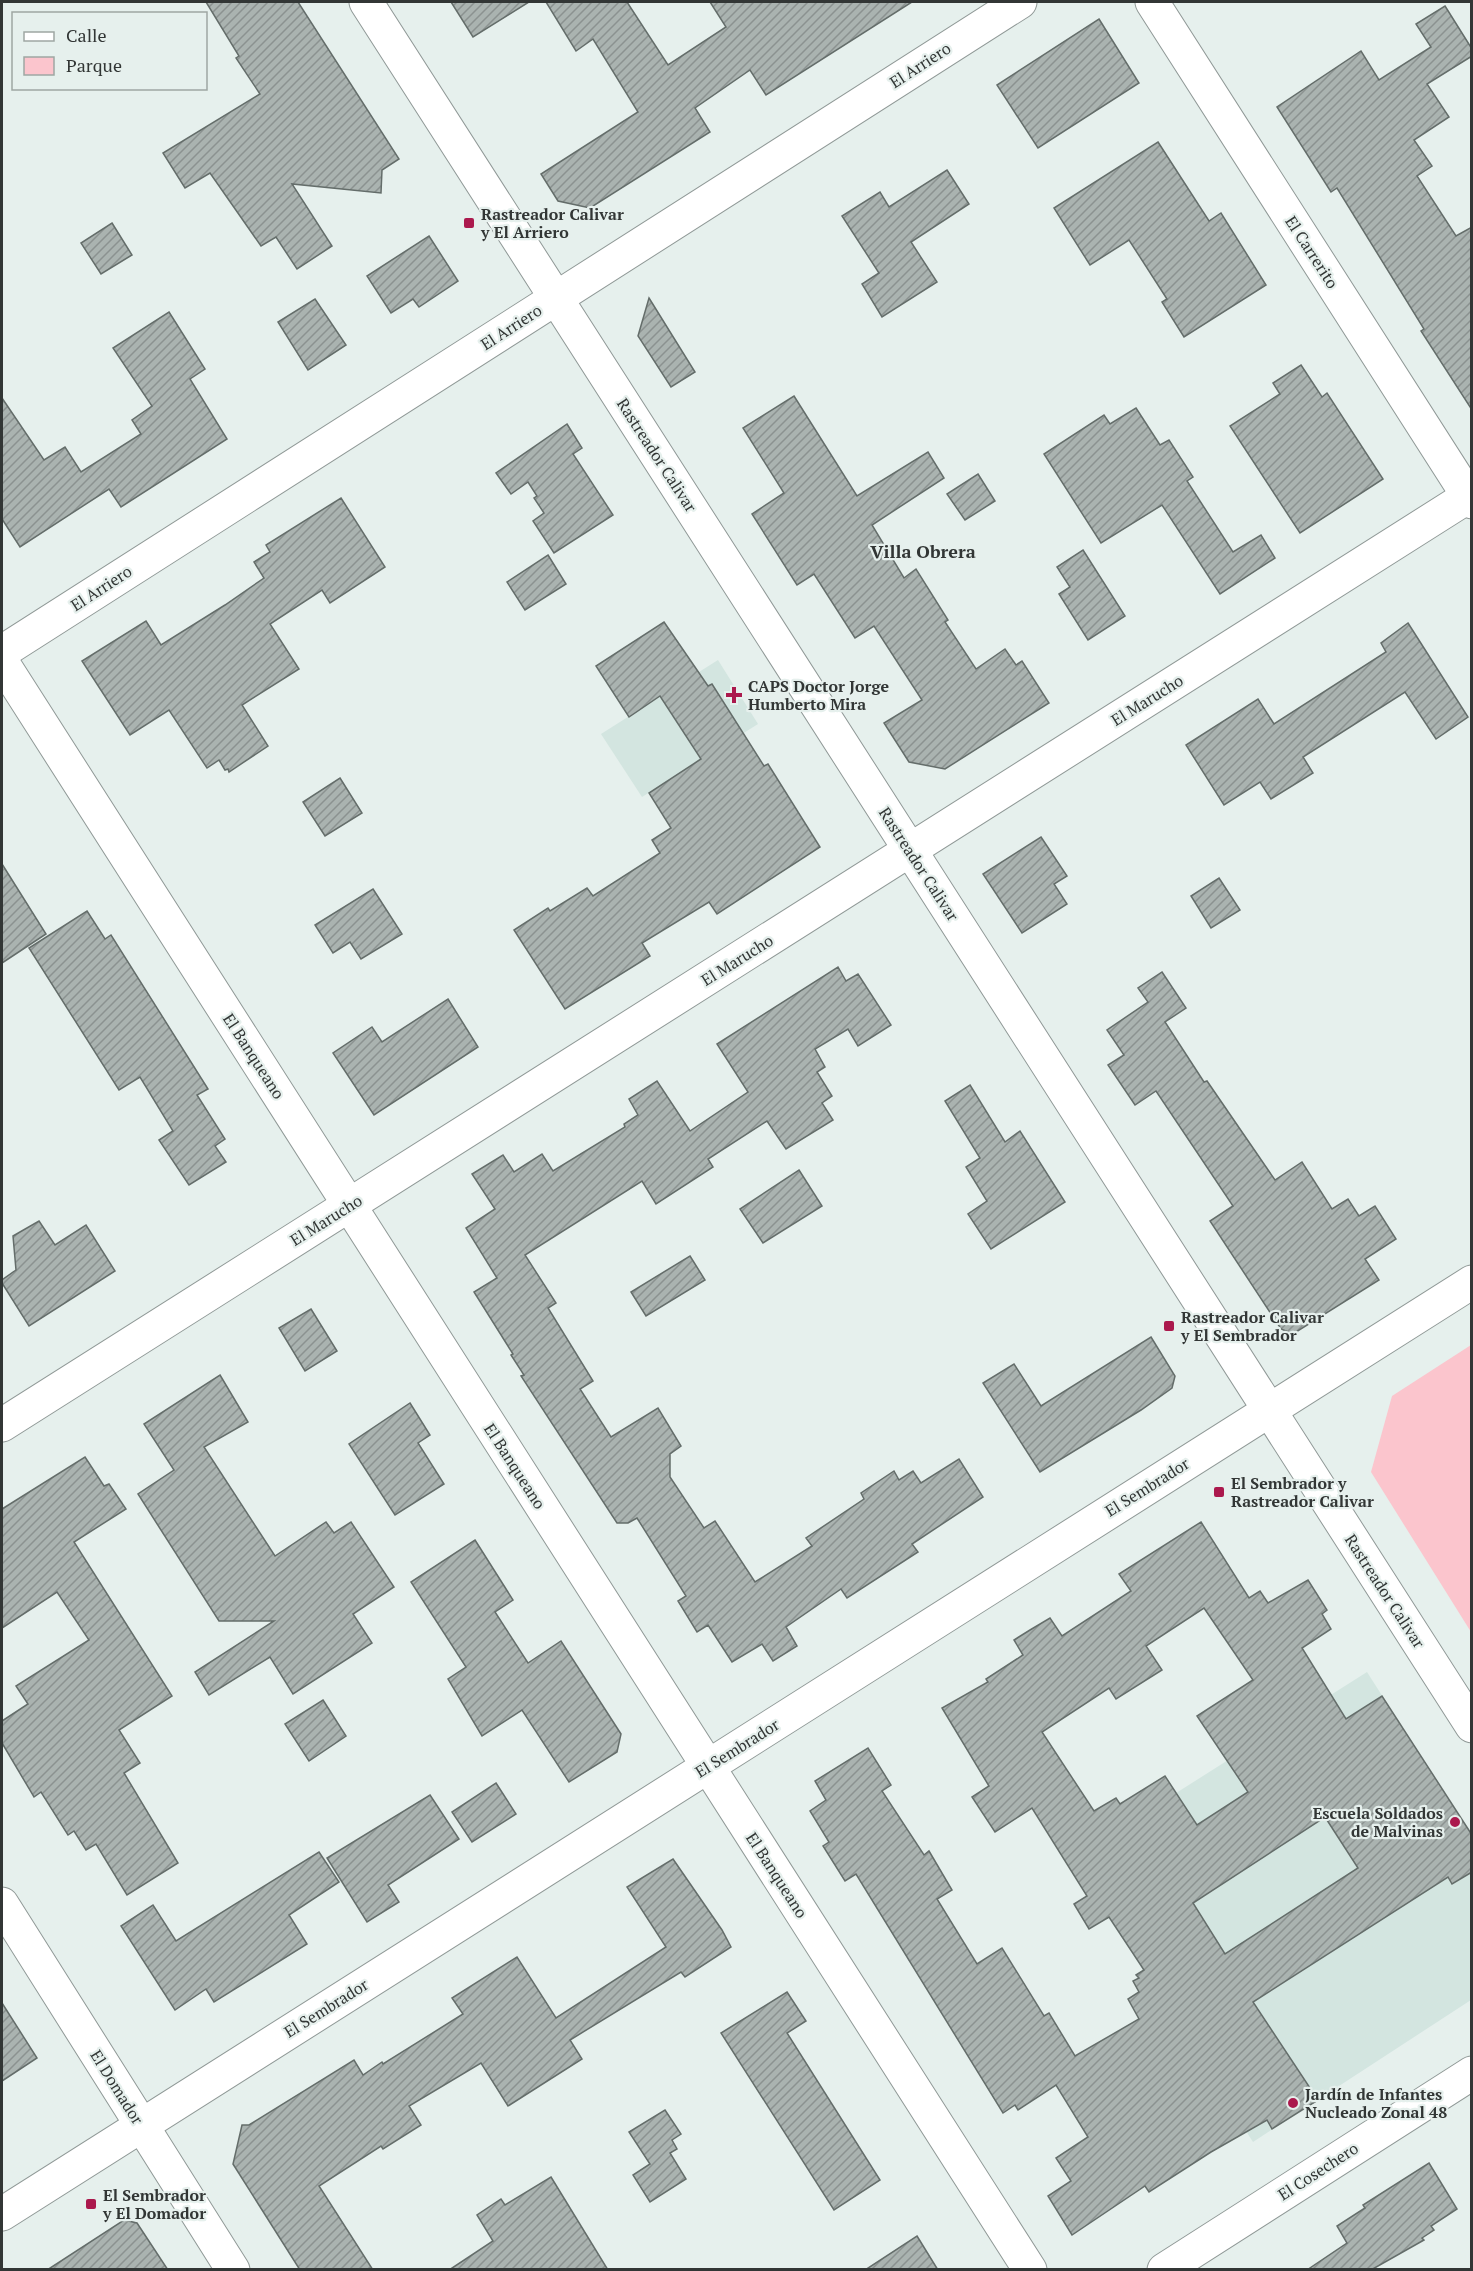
<svg xmlns="http://www.w3.org/2000/svg" width="1473" height="2271" font-family="'PT Serif',serif">
  <style>
    .built { fill: #d3e5e0 }
    .park { fill: #fbc5cd }
    .building { fill: url(#building-hatch); stroke: #646d6a; stroke-width: 1.5; fill-rule: evenodd }
    .lines { fill: none; stroke-linecap: round; stroke-linejoin: round }
    .minor-casing { stroke: #909997; stroke-width: 35 }
    .secondary-casing { stroke: #909997; stroke-width: 35 }
    .minor { stroke: #fff; stroke-width: 33 }
    .secondary { stroke: #fff; stroke-width: 33 }
    .poi-dot { fill: #ab194d; stroke: #e6f0ed; stroke-width: 2 }
    .labels { text-anchor: middle; dominant-baseline: central; stroke-width: 4.5; stroke-linejoin: round; paint-order: stroke }
    .street-label { font-size: 16px; fill: #323635; stroke: #e6f0ed }
    .poi-label { font-size: 16px; font-weight: bold; fill: #323635; stroke: #e6f0ed; text-anchor: start }
    .neighbourhood-label { font-size: 18px; font-weight: bold; fill: #323635; stroke: #e6f0ed }
  </style>
  <defs>
    <pattern id="building-hatch" width="6" height="6" patternUnits="userSpaceOnUse" patternTransform="scale(1.5)"><rect width="6" height="6" fill="#aab3b0"/><path d="M-1 1l2-2M0 6l6-6M5 7l2-2" fill="none" stroke="#8b9290"/></pattern>
  </defs>
  <rect width="100%" height="100%" fill="#e6f0ed"/>
  <!-- built -->
  <g class="built">
    <polygon points="718,660 758,724 642,797 601,734"/>
    <polygon points="1367,1672 1471,1835 1471,2000 1253,2142 1072,1859"/>
  </g>
  <!-- park -->
  <polygon class="park" points="1471,1345 1471,1632 1371,1472 1392,1396"/>
  <!-- building -->
  <g class="building">
    <polygon points="206,2 298,2 399,159 382,170 381,193 292,184 332,246 297,269 276,237 261,246 210,173 185,188 163,153 260,94 236,58 239,56"/>
    <polygon points="451,2 529,2 473,37"/>
    <polygon points="546,2 627,2 668,65 726,27 710,2 912,2 766,95 750,70 695,108 710,132 590,208 558,201 541,174 638,112 593,39 576,51"/>
    <polygon points="1445,6 1472,49 1472,56 1427,84 1449,117 1414,140 1432,166 1417,176 1456,236 1472,227 1472,410 1421,331 1424,329 1337,188 1331,192 1277,107 1361,51 1379,80 1431,47 1416,24"/>
    <polygon points="1099,19 1139,83 1038,148 997,85"/>
    <polygon points="1158,142 1209,221 1221,213 1266,285 1184,337 1162,302 1167,299 1129,240 1090,265 1054,208"/>
    <polygon points="947,170 969,204 911,242 937,282 882,317 862,284 879,273 842,216 880,192 889,207"/>
    <polygon points="112,223 132,255 101,274 81,243"/>
    <polygon points="429,236 458,281 419,307 413,299 391,313 367,276"/>
    <polygon points="649,298 695,372 671,387 638,336"/>
    <polygon points="315,299 346,345 308,370 278,322"/>
    <polygon points="169,312 205,369 190,379 227,439 121,507 109,489 20,547 2,519 2,398 44,460 65,447 81,472 141,434 132,420 152,406 113,348"/>
    <polygon points="1301,365 1322,397 1327,393 1383,479 1300,533 1230,426 1280,394 1273,383"/>
    <polygon points="794,396 857,496 928,452 944,478 872,525 904,578 916,569 948,620 945,622 976,669 1005,649 1016,665 1022,661 1049,703 945,769 909,762 884,723 922,700 874,626 855,638 814,574 797,585 752,514 784,493 743,428"/>
    <polygon points="1136,408 1160,445 1169,440 1193,477 1187,481 1233,552 1261,535 1275,558 1220,594 1162,505 1101,543 1044,454 1104,415 1110,424"/>
    <polygon points="567,424 582,448 573,454 613,515 554,553 533,521 544,513 534,498 537,496 528,482 511,494 496,473"/>
    <polygon points="978,474 995,501 965,520 947,494"/>
    <polygon points="341,498 385,567 330,603 322,590 270,624 299,669 242,705 268,746 229,772 228,769 225,770 219,760 207,768 169,710 130,735 82,661 146,621 161,645 225,605 264,578 254,562 270,552 266,545"/>
    <polygon points="1083,550 1125,616 1088,640 1059,594 1070,587 1057,567"/>
    <polygon points="548,555 566,584 525,610 507,582"/>
    <polygon points="664,622 708,686 712,684 764,766 768,764 820,847 717,914 709,902 642,943 650,956 565,1009 514,930 548,908 550,911 587,888 593,896 660,853 652,840 671,828 649,793 701,759 660,696 629,717 596,666"/>
    <polygon points="1408,623 1468,717 1436,739 1405,692 1303,757 1313,773 1271,799 1260,782 1224,805 1186,745 1258,699 1274,724 1386,652 1381,643"/>
    <polygon points="340,778 362,813 325,836 303,802"/>
    <polygon points="1041,837 1067,876 1054,884 1067,904 1022,933 983,874"/>
    <polygon points="2,864 46,934 2,963"/>
    <polygon points="1219,878 1240,910 1211,928 1191,896"/>
    <polygon points="373,889 402,934 361,959 350,942 333,953 315,925"/>
    <polygon points="87,911 105,939 111,935 208,1089 197,1095 225,1139 215,1146 226,1162 189,1185 159,1140 173,1131 140,1077 119,1090 29,948"/>
    <polygon points="838,967 846,981 858,974 891,1025 858,1046 848,1029 815,1049 825,1067 817,1072 832,1096 822,1103 833,1120 786,1149 767,1121 708,1159 713,1167 656,1204 642,1181 525,1255 556,1303 548,1308 593,1381 580,1389 611,1437 658,1408 681,1446 670,1454 670,1477 704,1528 715,1521 755,1582 812,1546 806,1538 864,1499 861,1493 894,1471 899,1480 913,1471 921,1483 959,1459 983,1497 912,1544 918,1552 847,1598 841,1589 786,1627 797,1646 773,1661 762,1644 732,1662 708,1625 697,1632 678,1601 686,1596 637,1518 628,1523 617,1523 521,1376 524,1375 511,1355 513,1354 474,1292 497,1278 466,1228 495,1209 472,1174 503,1155 514,1172 542,1154 553,1171 625,1127 624,1124 638,1115 629,1099 657,1081 690,1131 748,1092 717,1044"/>
    <polygon points="1162,972 1186,1008 1165,1022 1204,1082 1207,1081 1275,1180 1302,1162 1332,1209 1348,1199 1359,1216 1375,1206 1396,1239 1365,1259 1379,1280 1293,1334 1281,1329 1210,1221 1233,1206 1156,1091 1135,1105 1108,1065 1124,1055 1107,1030 1148,1002 1138,988"/>
    <polygon points="448,999 478,1047 374,1115 333,1053 372,1027 382,1042"/>
    <polygon points="970,1085 1005,1142 1020,1131 1065,1202 991,1249 968,1214 987,1201 966,1167 980,1158 945,1101"/>
    <polygon points="799,1170 822,1206 763,1243 740,1209"/>
    <polygon points="39,1221 55,1245 86,1225 115,1271 29,1326 2,1283 2,1280 16,1270 13,1236"/>
    <polygon points="690,1256 705,1280 646,1316 631,1292"/>
    <polygon points="311,1309 337,1351 305,1371 279,1328"/>
    <polygon points="1151,1337 1175,1376 1172,1388 1141,1410 1040,1472 983,1383 1014,1364 1041,1406"/>
    <polygon points="220,1375 248,1422 204,1447 275,1556 326,1522 334,1533 351,1522 394,1587 353,1614 372,1643 293,1694 270,1657 209,1695 195,1672 274,1621 219,1621 138,1494 174,1470 144,1424"/>
    <polygon points="410,1403 430,1435 418,1443 444,1484 395,1515 349,1444"/>
    <polygon points="85,1457 104,1486 109,1484 126,1509 74,1542 172,1696 119,1730 140,1763 124,1773 178,1863 127,1895 96,1844 86,1850 74,1831 68,1835 41,1792 34,1797 2,1743 2,1721 28,1704 16,1686 89,1640 57,1592 2,1628 2,1509"/>
    <path d="M 1201,1522 L 1249,1598 L 1260,1591 L 1268,1603 L 1308,1580 L 1327,1610 L 1322,1614 L 1331,1629 L 1302,1648 L 1346,1719 L 1382,1696 L 1472,1835 L 1472,1872 L 1452,1884 L 1448,1877 L 1253,2002 L 1318,2100 L 1272,2129 L 1267,2120 L 1211,2152 L 1149,2192 L 1145,2186 L 1072,2235 L 1048,2196 L 1071,2181 L 1056,2158 L 1088,2137 L 1056,2085 L 1018,2110 L 1015,2105 L 1003,2113 L 856,1874 L 845,1881 L 823,1846 L 829,1842 L 810,1811 L 826,1800 L 815,1781 L 868,1748 L 891,1785 L 882,1791 L 924,1855 L 929,1851 L 952,1890 L 937,1899 L 977,1964 L 1002,1948 L 1044,2016 L 1049,2013 L 1075,2056 L 1139,2019 L 1128,1999 L 1139,1992 L 1133,1981 L 1139,1978 L 1136,1975 L 1144,1970 L 1109,1917 L 1089,1929 L 1074,1904 L 1087,1896 L 1032,1808 L 995,1832 L 972,1797 L 989,1786 L 942,1708 L 988,1682 L 986,1679 L 1023,1655 L 1014,1640 L 1030,1630 L 1050,1618 L 1062,1636 L 1131,1591 L 1119,1574 ZM 1204,1608 L 1253,1680 L 1197,1716 L 1248,1792 L 1197,1825 L 1165,1776 L 1120,1804 L 1116,1798 L 1094,1811 L 1042,1732 L 1109,1688 L 1116,1699 L 1162,1670 L 1146,1646 ZM 1325,1817 L 1358,1868 L 1225,1954 L 1193,1903 Z"/>
    <polygon points="475,1540 513,1600 495,1612 528,1663 561,1641 621,1734 617,1752 569,1782 522,1710 482,1736 448,1679 466,1667 411,1582"/>
    <polygon points="323,1700 346,1736 309,1761 285,1724"/>
    <polygon points="496,1783 516,1814 472,1842 452,1812"/>
    <polygon points="430,1795 459,1839 388,1885 399,1902 367,1922 327,1858"/>
    <polygon points="319,1852 339,1882 289,1915 307,1944 214,2002 206,1989 175,2010 121,1926 153,1905 176,1941"/>
    <polygon points="673,1859 722,1930 731,1947 685,1977 681,1972 570,2040 582,2059 508,2106 481,2063 409,2106 421,2125 383,2149 381,2146 319,2186 373,2270 300,2270 233,2164 242,2125 249,2125 354,2060 363,2075 382,2062 383,2064 463,2014 452,1998 517,1957 556,2018 666,1947 627,1887"/>
    <polygon points="787,1992 806,2021 787,2033 880,2180 834,2210 721,2033"/>
    <polygon points="2,2003 37,2058 2,2081"/>
    <polygon points="665,2110 681,2134 672,2140 677,2149 670,2153 686,2179 650,2202 633,2175 650,2164 629,2132"/>
    <polygon points="1429,2163 1457,2209 1431,2226 1434,2230 1422,2238 1424,2240 1371,2270 1307,2270 1347,2243 1337,2226 1365,2208 1363,2205"/>
    <polygon points="551,2177 608,2270 449,2270 493,2241 477,2215 501,2199 505,2205"/>
    <polygon points="124,2220 137,2223 168,2270 47,2270"/>
    <polygon points="917,2236 938,2270 865,2270"/>
  </g>
  <g class="lines">
    <defs>
      <g id="minor">
        <polyline points="1152,2 1472,502"/>
        <polyline points="2,652 1020,2"/>
        <polyline points="2,662 1030,2270"/>
        <polyline points="2,1425 1472,494"/>
        <polyline points="2,1904 233,2270"/>
        <polyline points="2,2214 1472,1282"/>
        <polyline points="1164,2270 1472,2073"/>
      </g>
      <polyline id="secondary" points="366,2 1472,1726"/>
    </defs>
    <!-- minor casing -->
    <use href="#minor" class="minor-casing"/>
    <!-- secondary casing -->
    <use href="#secondary" class="secondary-casing"/>
    <!-- minor -->
    <use href="#minor" class="minor"/>
    <!-- secondary -->
    <use href="#secondary" class="secondary"/>
  </g>
  <!-- markers -->
  <g class="poi-dot">
    <rect x="463" y="217" width="12" height="12" rx="3"/>
    <path d="M731 686h6v6h6v6h-6v6h-6v-6h-6v-6h6z"/>
    <rect x="1163" y="1320" width="12" height="12" rx="3"/>
    <rect x="1213" y="1486" width="12" height="12" rx="3"/>
    <circle cx="1455" cy="1822" r="6"/>
    <circle cx="1293" cy="2103" r="6"/>
    <rect x="85" y="2198" width="12" height="12" rx="3"/>
  </g>
  <g class="labels">
    <!-- street labels -->
    <g class="street-label">
      <text transform="translate(920 65) rotate(-33)">El Arriero</text>
      <text transform="translate(1312 252) rotate(57)">El Carrerito</text>
      <text transform="translate(511 327) rotate(-33)">El Arriero</text>
      <text transform="translate(657 455) rotate(57)">Rastreador Calivar</text>
      <text transform="translate(101 588) rotate(-33)">El Arriero</text>
      <text transform="translate(1147 700) rotate(-32)">El Marucho</text>
      <text transform="translate(919 864) rotate(57)">Rastreador Calivar</text>
      <text transform="translate(737 960) rotate(-32)">El Marucho</text>
      <text transform="translate(254 1056) rotate(57)">El Banqueano</text>
      <text transform="translate(326 1220) rotate(-32)">El Marucho</text>
      <text transform="translate(515 1466) rotate(57)">El Banqueano</text>
      <text transform="translate(1147 1487) rotate(-32)">El Sembrador</text>
      <text transform="translate(1385 1591) rotate(57)">Rastreador Calivar</text>
      <text transform="translate(737 1748) rotate(-32)">El Sembrador</text>
      <text transform="translate(777 1875) rotate(57)">El Banqueano</text>
      <text transform="translate(326 2008) rotate(-32)">El Sembrador</text>
      <text transform="translate(117 2087) rotate(58)">El Domador</text>
      <text transform="translate(1318 2171) rotate(-33)">El Cosechero</text>
    </g>
    <!-- poi labels -->
    <g class="poi-label">
      <text x="481" y="214">Rastreador Calivar<tspan x="481" dy="18">y El Arriero</tspan></text>
      <text x="748" y="686">CAPS Doctor Jorge<tspan x="748" dy="18">Humberto Mira</tspan></text>
      <text x="1181" y="1317">Rastreador Calivar<tspan x="1181" dy="18">y El Sembrador</tspan></text>
      <text x="1231" y="1483">El Sembrador y<tspan x="1231" dy="18">Rastreador Calivar</tspan></text>
      <text x="1443" y="1813" text-anchor="end">Escuela Soldados<tspan x="1443" dy="18">de Malvinas</tspan></text>
      <text x="1305" y="2094">Jardín de Infantes<tspan x="1305" dy="18">Nucleado Zonal 48</tspan></text>
      <text x="103" y="2195">El Sembrador<tspan x="103" dy="18">y El Domador</tspan></text>
    </g>
    <!-- neighbourhood labels -->
    <g class="neighbourhood-label">
      <text x="923" y="551">Villa Obrera</text>
    </g>
  </g>
  <!-- border -->
  <rect width="1473" height="2271" fill="none" stroke="#323635" stroke-width="6"/>
  <!-- legend -->
  <rect x="12" y="12" width="195" height="78" fill="#e6f0ed" stroke="#9ea6a3" stroke-width="1.5"/>
  <rect x="24" y="32" width="30" height="9" fill="#ffffff" stroke="#9ea6a3" stroke-width="1.5"/>
  <text x="66" y="42" font-size="18" fill="#323635">Calle</text>
  <rect x="24" y="57" width="30" height="18" fill="#fbc5cd" stroke="#9ea6a3" stroke-width="1.5"/>
  <text x="66" y="72" font-size="18" fill="#323635">Parque</text>
</svg>
